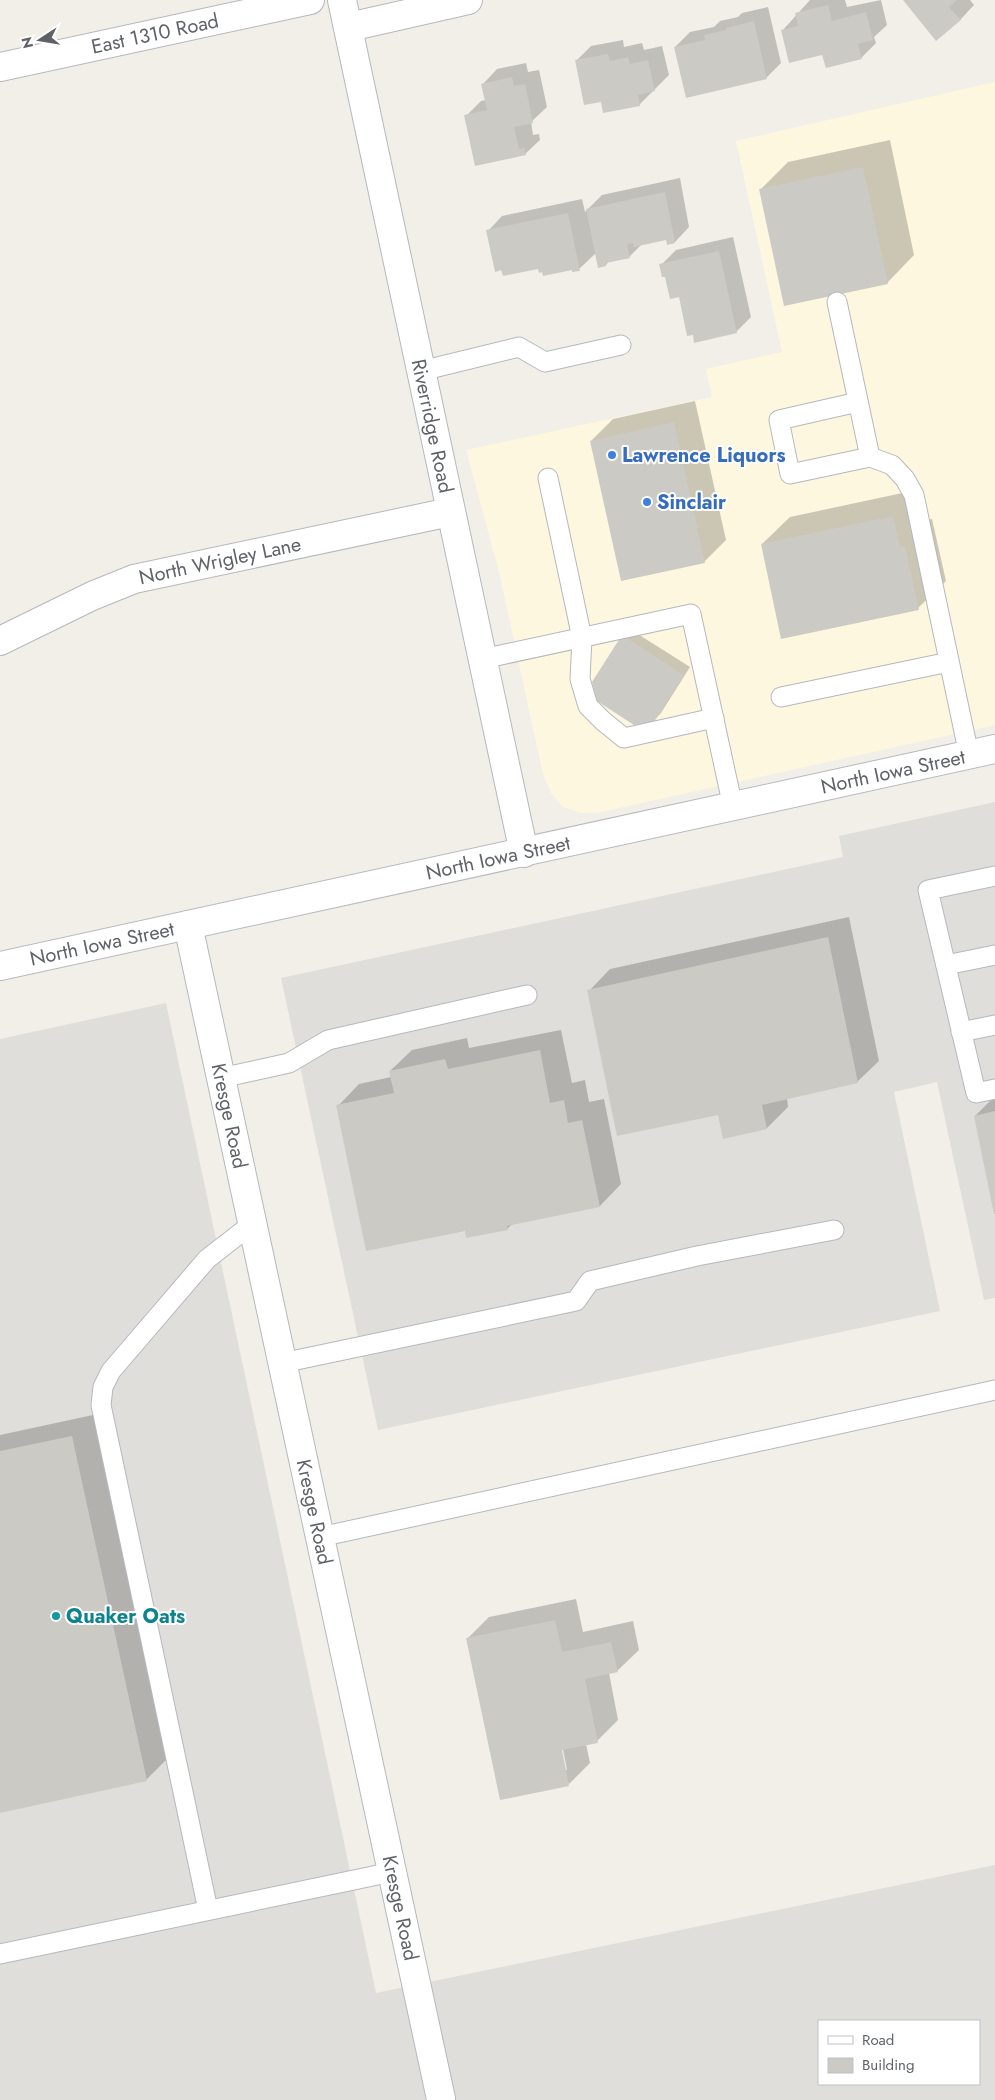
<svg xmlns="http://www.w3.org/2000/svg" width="995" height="2100" font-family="Jost,sans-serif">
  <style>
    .commercial { fill: #fef7e0 }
    .industrial { fill: #e0deda; fill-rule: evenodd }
    .shadow { fill: #0003; fill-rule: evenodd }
    .building { fill: #cccac5 }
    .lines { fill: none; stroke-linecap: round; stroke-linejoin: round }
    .service-casing { stroke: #b5b8bc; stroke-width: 21 }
    .minor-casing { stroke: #b5b8bc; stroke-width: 30 }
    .tertiary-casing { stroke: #b5b8bc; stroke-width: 30 }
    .secondary-casing { stroke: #b6babf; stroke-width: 30 }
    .service { stroke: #fff; stroke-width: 19 }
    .minor { stroke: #fff; stroke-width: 28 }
    .tertiary { stroke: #fff; stroke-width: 28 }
    .secondary { stroke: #fff; stroke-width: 28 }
    .shop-dot { fill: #3f7fe0; stroke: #fff; stroke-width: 2 }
    .culture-dot { fill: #0f9aa8; stroke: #fff; stroke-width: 2 }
    .labels { text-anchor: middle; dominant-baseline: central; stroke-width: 4; stroke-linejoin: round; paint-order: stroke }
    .street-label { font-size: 20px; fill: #5f6368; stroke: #fff }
    .shop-label { font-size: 20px; font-weight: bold; fill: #366cbe; stroke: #fff; text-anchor: start }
    .culture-label { font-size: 20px; font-weight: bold; fill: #0d838f; stroke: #fff; text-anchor: start }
  </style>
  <rect width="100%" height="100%" fill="#f1efe8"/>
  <!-- commercial -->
  <polygon class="commercial" points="995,82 995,725 601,812 581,813 563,807 551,793 543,774 499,572 466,450 712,397 706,369 782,352 736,141"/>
  <!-- industrial -->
  <g class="industrial">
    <polygon points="995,802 995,1298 984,1300 937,1082 894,1092 940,1311 378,1430 281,978 843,857 839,836"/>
    <path d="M 166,1003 L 376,1993 L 995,1865 L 995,2100 L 0,2100 L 0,1039 ZM 819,2021 L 979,2021 L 979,2084 L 819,2084 Z"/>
  </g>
  <!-- shadow -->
  <g class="shadow">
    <polygon points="810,0 845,0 847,7 881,0 887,25 874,37 876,43 861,58 823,54 782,31"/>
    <polygon points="904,0 970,0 974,5 960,20"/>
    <polygon points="768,7 781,63 766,78 675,47 690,32 714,27 720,21 738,17 742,13"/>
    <polygon points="623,40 624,47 642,43 644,50 662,46 669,75 639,105 602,101 576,61 591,46"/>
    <polygon points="526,63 528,72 539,70 547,107 531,122 533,135 539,134 540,140 525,154 466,116 481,101 486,100 483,84 497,69"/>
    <polygon points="890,140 914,255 887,283 760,190 788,162"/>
    <polygon points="680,178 689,227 675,242 667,238 643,243 629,257 609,261 606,265 596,253 579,269 539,267 488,231 502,216 582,199 585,212 602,195"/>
    <polygon points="733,237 751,317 736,332 680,296 661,265 676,250"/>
    <polygon points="695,401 726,540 704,562 591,441 613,419"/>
    <polygon points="921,489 927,520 932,519 946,581 918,608 762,544 790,517"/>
    <polygon points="630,629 690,667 661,713 654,720 598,700"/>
    <polygon points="849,917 879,1061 857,1082 787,1098 788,1107 767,1128 724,1137 719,1113 589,991 610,969"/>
    <polygon points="561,1030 572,1083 585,1080 589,1102 604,1099 621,1184 600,1206 513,1223 507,1229 466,1230 338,1106 359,1084 391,1077 390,1071 412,1050 467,1038 469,1048"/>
    <polygon points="995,1096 995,1212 975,1116"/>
    <polygon points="93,1415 168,1758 146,1780 0,1812 0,1435"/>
    <path d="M 576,1599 L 583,1632 L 633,1621 L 639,1650 L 617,1671 L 609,1673 L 618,1720 L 597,1741 L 586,1744 L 590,1763 L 569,1784 L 467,1639 L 489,1617 ZM 559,1744 L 562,1744 L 567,1770 L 565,1770 Z"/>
  </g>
  <!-- building -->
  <g class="building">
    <polygon points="903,0 957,0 949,7 961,20 936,41"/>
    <polygon points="828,5 832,21 866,12 873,40 858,44 862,59 826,68 822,55 789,63 781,30 798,26 795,13"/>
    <polygon points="754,21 767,79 686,98 674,47 705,40 704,35 726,30 726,28"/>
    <polygon points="608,54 610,61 628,57 630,64 648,60 655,91 638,95 640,106 603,113 601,102 584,105 575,60"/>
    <polygon points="512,77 514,86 525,84 533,123 514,127 519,149 524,148 526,155 475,166 464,115 487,110 481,84"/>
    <polygon points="863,167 888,284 784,306 759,189"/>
    <polygon points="665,192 675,243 667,245 666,240 634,247 633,243 627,244 630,258 606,263 606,266 598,268 586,209"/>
    <polygon points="568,213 580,271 572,272 572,270 543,276 542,272 539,273 538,269 503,276 501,270 495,272 486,230"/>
    <polygon points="719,251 737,333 694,343 693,335 687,336 679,297 670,299 665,277 662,277 659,264"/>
    <polygon points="674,422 705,563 621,581 590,441"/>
    <polygon points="893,516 900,547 905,546 919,610 781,639 761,544"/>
    <polygon points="622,635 684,675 654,722 634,725 597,701 592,682"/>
    <polygon points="828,937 858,1083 762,1105 767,1129 723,1139 718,1115 617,1136 587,990"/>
    <polygon points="540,1050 550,1103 564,1100 568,1123 582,1120 600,1207 507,1226 508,1230 466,1238 465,1231 366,1251 336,1105 394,1093 389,1071 445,1059 448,1069"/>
    <polygon points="995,1111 995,1214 994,1214 974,1116"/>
    <polygon points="72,1436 147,1781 0,1813 0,1451"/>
    <polygon points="555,1620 562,1652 611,1642 618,1672 585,1679 598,1743 562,1750 569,1786 500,1800 466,1638"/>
  </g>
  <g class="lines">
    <defs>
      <g id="service">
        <polyline points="837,302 870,457"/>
        <polyline points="421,371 519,347 545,362 621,345"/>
        <polyline points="858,402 779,420 790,474 870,457 892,465 905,479 914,495 969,755"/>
        <polyline points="548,478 582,638 580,679 588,706 603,721 624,738 714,718"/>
        <polyline points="482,659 691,614 733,807"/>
        <polyline points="781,697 949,662"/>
        <polyline points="995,876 928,890 976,1093 995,1089"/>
        <polyline points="946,965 995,955"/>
        <polyline points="961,1032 995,1025"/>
        <polyline points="221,1078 289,1063 328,1040 527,995"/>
        <polyline points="282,1363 576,1301 590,1281 697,1256 834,1230"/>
        <polyline points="320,1537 995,1390"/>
        <polyline points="208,1910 101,1405 103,1387 111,1371 207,1259 252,1224"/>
        <polyline points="0,1954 392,1872"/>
      </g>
      <g id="minor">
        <polyline points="349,27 468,0"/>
        <polyline points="0,67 310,0"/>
        <polyline points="0,641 92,596 134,579 450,512"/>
        <polyline points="188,925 441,2099"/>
      </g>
      <polyline id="tertiary" points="342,0 524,853"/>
      <polyline id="secondary" points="0,966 995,749"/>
    </defs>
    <!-- service casing -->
    <use href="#service" class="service-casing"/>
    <!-- minor casing -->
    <use href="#minor" class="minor-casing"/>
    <!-- tertiary casing -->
    <use href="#tertiary" class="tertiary-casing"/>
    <!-- secondary casing -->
    <use href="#secondary" class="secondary-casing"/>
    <!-- service -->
    <use href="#service" class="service"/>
    <!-- minor -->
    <use href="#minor" class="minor"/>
    <!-- tertiary -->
    <use href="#tertiary" class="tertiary"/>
    <!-- secondary -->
    <use href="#secondary" class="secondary"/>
  </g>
  <!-- markers -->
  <g class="shop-dot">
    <circle cx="612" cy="455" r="5"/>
    <circle cx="647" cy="502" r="5"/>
  </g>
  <circle class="culture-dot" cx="56" cy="1616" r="5"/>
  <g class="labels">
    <!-- street labels -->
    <g class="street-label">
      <text transform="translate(155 34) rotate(-12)">East 1310 Road</text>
      <text transform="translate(432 426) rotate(78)">Riverridge Road</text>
      <text transform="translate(220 561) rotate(-12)">North Wrigley Lane</text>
      <text transform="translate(893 772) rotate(-12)">North Iowa Street</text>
      <text transform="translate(498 858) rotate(-12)">North Iowa Street</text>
      <text transform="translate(102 944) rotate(-12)">North Iowa Street</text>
      <text transform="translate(229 1116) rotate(78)">Kresge Road</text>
      <text transform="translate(314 1512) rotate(78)">Kresge Road</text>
      <text transform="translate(400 1908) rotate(78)">Kresge Road</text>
    </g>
    <!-- shop labels -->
    <g class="shop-label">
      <text x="622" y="455">Lawrence Liquors</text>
      <text x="657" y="502">Sinclair</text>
    </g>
    <!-- culture labels -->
    <g class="culture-label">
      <text x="66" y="1616">Quaker Oats</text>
    </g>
  </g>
  <!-- legend -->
  <rect x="818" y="2020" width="162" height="65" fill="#ffffff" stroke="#bfc1c3"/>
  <rect x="828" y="2036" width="25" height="8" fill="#ffffff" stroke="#bfc1c3"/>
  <text x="862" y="2045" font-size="15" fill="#5f6368">Road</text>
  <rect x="828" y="2058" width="25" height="15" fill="#cccac5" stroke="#bfc1c3"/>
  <text x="862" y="2070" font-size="15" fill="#5f6368">Building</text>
  <!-- north arrow -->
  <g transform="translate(40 40) rotate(258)" stroke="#ffffff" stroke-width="4" paint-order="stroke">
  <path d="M0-4L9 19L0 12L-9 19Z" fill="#5f6368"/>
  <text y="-8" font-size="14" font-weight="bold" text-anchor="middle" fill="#5f6368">N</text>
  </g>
</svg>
